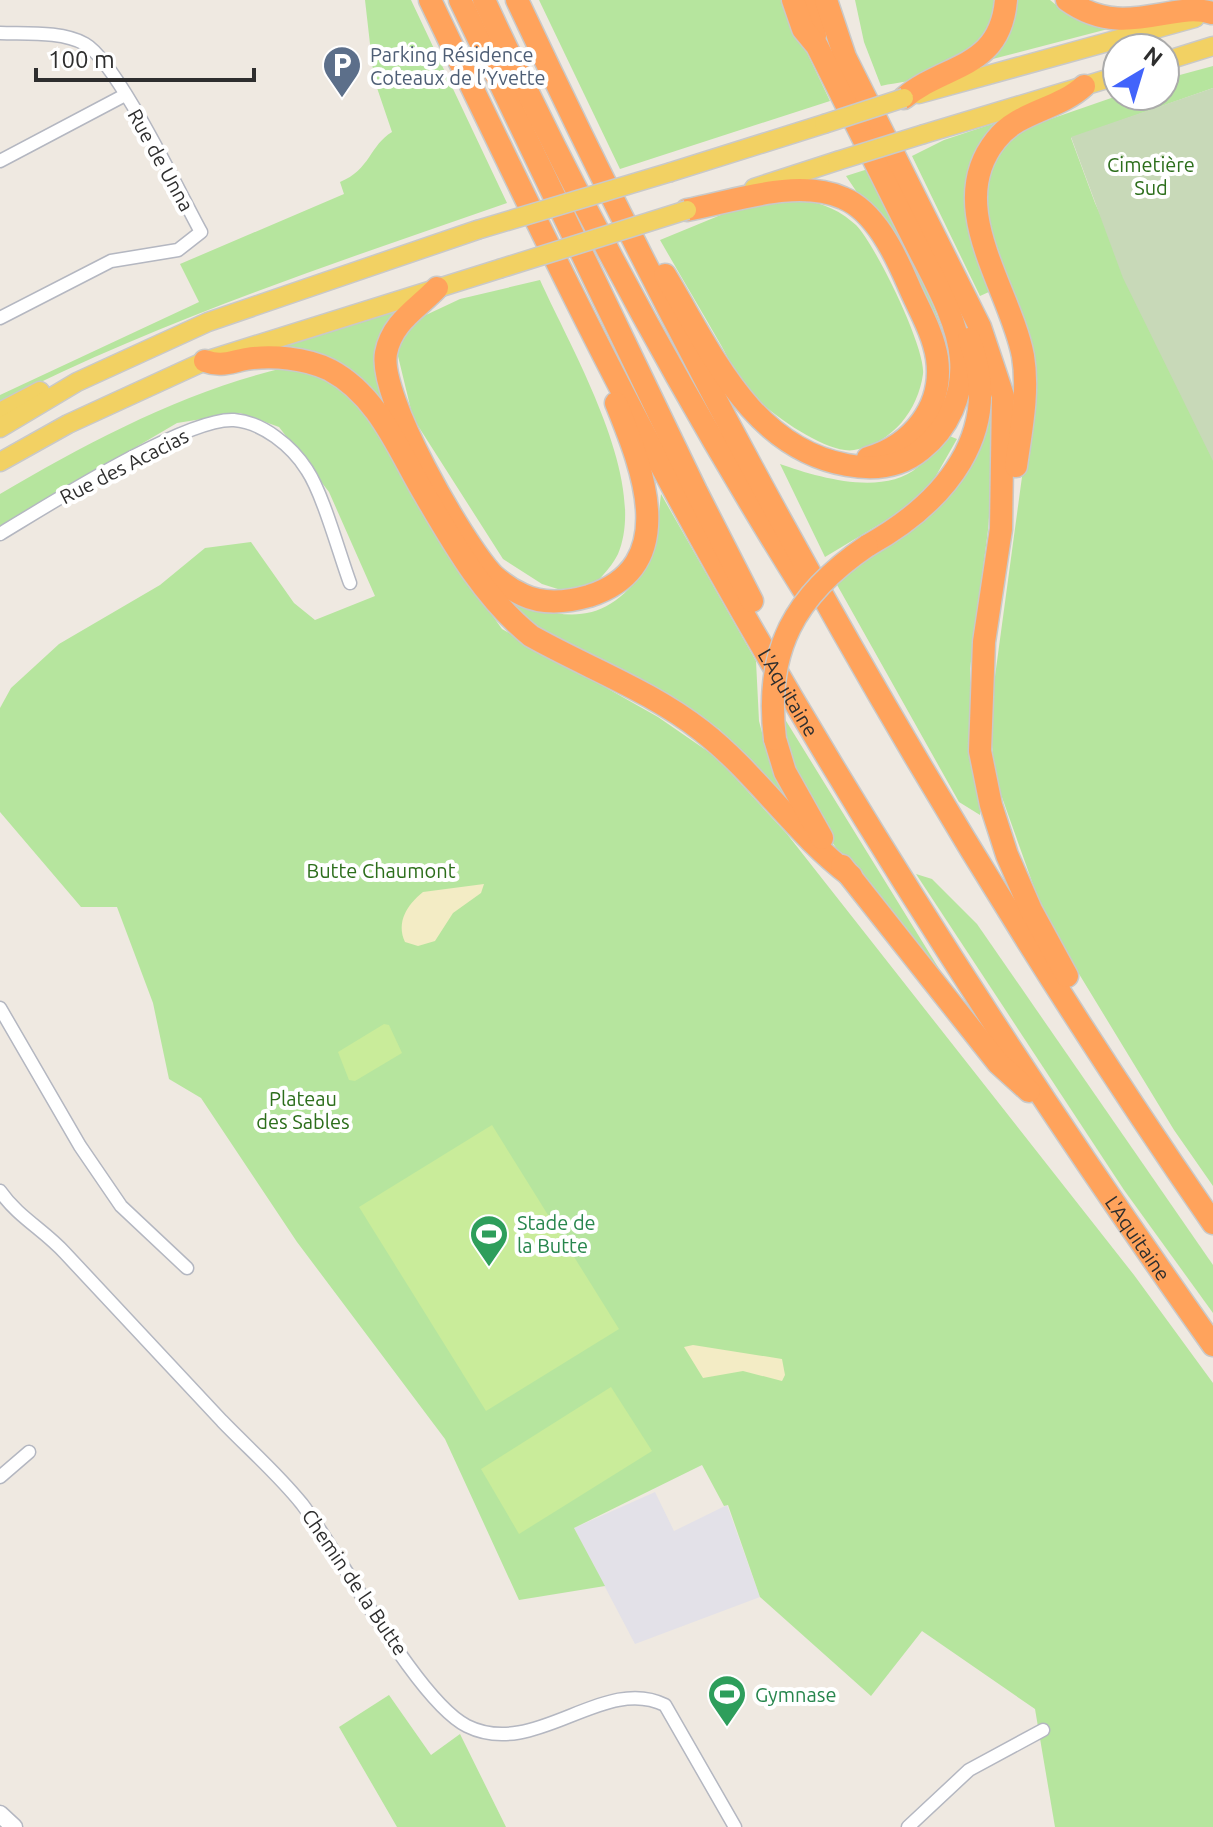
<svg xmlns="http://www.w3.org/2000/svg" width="1213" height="1827" font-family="Ubuntu,sans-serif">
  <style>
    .industrial { fill: #e3e1e8 }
    .green { fill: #b6e59e }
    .sand { fill: #f3ecc5 }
    .cemetery { fill: #c8d9b8 }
    .pitch { fill: #c9ec9a }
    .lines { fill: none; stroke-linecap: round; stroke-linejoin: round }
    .street-casing { stroke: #b4b7c1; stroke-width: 15 }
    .secondary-casing { stroke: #b4b7c1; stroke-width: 19 }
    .primary-casing { stroke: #c9c9c9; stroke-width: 21 }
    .highway-casing { stroke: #c9c9c9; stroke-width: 25 }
    .street { stroke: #fff; stroke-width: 12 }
    .secondary { stroke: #fff; stroke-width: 16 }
    .primary { stroke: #f2d163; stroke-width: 18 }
    .highway { stroke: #ffa35c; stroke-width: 22 }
    .primary-bridge-casing { stroke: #c9c9c9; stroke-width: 21; stroke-linecap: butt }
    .highway-bridge-casing { stroke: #c9c9c9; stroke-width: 25; stroke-linecap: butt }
    .primary-bridge { stroke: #f2d163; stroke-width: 18 }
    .highway-bridge { stroke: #ffa35c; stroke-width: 22 }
    .labels { text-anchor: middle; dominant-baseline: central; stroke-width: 8; stroke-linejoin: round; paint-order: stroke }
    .service-label { font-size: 20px; fill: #4e5e75; stroke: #fff; text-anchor: start }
    .street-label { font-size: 20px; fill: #2e2e2e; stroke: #fff }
    .park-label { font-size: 20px; fill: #2c6e1b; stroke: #fff }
    .leisure-label { font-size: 20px; fill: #27864d; stroke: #fff; text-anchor: start }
  </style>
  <rect width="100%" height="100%" fill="#efe9e1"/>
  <!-- industrial -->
  <polygon class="industrial" points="655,1492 674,1531 727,1505 760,1597 635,1644 574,1528"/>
  <!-- green -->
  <g class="green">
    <path d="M 365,0 L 411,0 L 507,203 C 335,263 163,319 0,402 L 0,395 L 199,302 L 180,264 L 344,194 L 340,182 C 370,170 370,145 392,132 L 374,79 Z"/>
    <polygon points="539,0 782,0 830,101 620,169"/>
    <path d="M 855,0 L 995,0 C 997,33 962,60 935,73 C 920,81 898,82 881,86 L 864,42 Z"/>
    <polygon points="1013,0 1050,0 1066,13 1108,29 981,62"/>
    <polygon points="1213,66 1213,88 1071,138 1095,203 1213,458 1213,1186 1174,1130 1045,918 994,775 990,713 1027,440 984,197 989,164 1019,130 1117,96 1165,96 1165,79"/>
    <path d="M 995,123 C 949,189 964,222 991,291 L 980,296 L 912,156 L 944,140 Z"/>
    <path d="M 868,169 C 889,213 952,327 950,369 L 945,368 L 883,231 L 846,176 Z"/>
    <path d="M 796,200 C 820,202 837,208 856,225 C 875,244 926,348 923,374 C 918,410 893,443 854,450 C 826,455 763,409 746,388 C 735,374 727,355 718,340 C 699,307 679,273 660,240 L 728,212 Z"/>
    <path d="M 540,280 C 571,349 649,480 618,554 C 611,569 594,584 583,597 L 542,584 L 503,559 L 413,418 L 397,352 L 411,322 L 460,299 Z"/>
    <path d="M 402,308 C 378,351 370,361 385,411 L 274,349 Z"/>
    <path d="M 283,368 L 318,376 L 347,391 L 370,418 L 475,591 L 502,629 L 658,717 L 716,757 L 787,834 L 1134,1275 L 1213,1383 L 1213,1827 L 1055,1827 L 1035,1709 L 922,1631 L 871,1696 L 760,1597 L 728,1505 L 724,1506 L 702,1465 L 574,1528 L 605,1586 L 519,1600 L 445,1439 L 297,1242 L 201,1098 L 169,1079 L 153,1003 L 117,907 L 81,907 L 0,812 L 0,708 L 11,688 L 59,644 L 160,585 L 205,548 L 251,542 L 294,603 L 315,620 L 375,596 L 329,492 L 279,427 L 240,413 L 177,423 L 0,527 L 0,494 C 88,442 183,392 283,368 Z"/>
    <polygon points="987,377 997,411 988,530 970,669 970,763 980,793 980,815 959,802 836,583 870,555 927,518"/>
    <path d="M 947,435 L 957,439 L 929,488 L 890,518 L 825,557 L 780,464 C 817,477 883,497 918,467 C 929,458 938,445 947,435 Z"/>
    <path d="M 661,494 L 756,661 L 759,721 L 767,752 L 790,800 L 787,803 L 752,760 L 719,729 L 560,643 L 511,612 L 489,584 C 545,620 604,635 645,567 C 657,546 658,518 661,494 Z"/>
    <path d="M 783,716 L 946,980 C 898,923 822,846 796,776 C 789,758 787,735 783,716 Z"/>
    <polygon points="916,874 932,879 977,924 1213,1265 1213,1313 1124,1190"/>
    <polygon points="389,1695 431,1755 460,1734 506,1827 397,1827 339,1727"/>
  </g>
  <!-- sand -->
  <g class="sand">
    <path d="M 484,884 L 481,893 L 453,913 L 435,941 L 418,946 L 405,942 C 396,922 407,905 423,892 Z"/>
    <polygon points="693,1345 782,1359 785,1375 782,1381 743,1371 703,1378 684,1347"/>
  </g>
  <!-- cemetery -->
  <polygon class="cemetery" points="1213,88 1213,461 1123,278 1071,137"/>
  <!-- pitch -->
  <g class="pitch">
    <polygon points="384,1024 389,1025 402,1053 355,1081 349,1080 338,1052"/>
    <polygon points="492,1125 619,1329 486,1411 359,1207"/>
    <polygon points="611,1387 652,1451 519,1534 481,1469"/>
  </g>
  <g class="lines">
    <defs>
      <g id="street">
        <path d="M 0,33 C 26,34 62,31 85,44 C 117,62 180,194 201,232 L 178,250 L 111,261 L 0,318"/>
        <polyline points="0,161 125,95"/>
        <path d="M 0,534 C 45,507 186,417 234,420 C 262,422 292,446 307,470 C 323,494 339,553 350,583"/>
        <polyline points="0,1008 80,1146 121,1206 187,1268"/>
        <path d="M 0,1191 C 18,1217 44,1230 65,1253 C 118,1309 170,1365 222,1421 C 248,1448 278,1474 302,1504 C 340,1554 417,1701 467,1726 C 535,1760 603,1674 665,1705 L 735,1827"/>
        <polyline points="0,1477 29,1452"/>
        <polyline points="908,1827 969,1770 1043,1730"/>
      </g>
      <polyline id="secondary" points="0,1814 14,1827"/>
      <g id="primary">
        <polyline points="1165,61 1213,46"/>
        <polyline points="919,94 1195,18"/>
        <polyline points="924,134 1117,76"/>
        <polyline points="671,172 824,124"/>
        <polyline points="754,188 837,161"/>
        <polyline points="0,412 40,391"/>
        <polyline points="0,428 77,382 208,322 477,230"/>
        <polyline points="0,462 68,424 205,361 499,269"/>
      </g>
      <g id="highway">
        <path id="s1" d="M 430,0 C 522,192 615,387 720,573 C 870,839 1037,1096 1213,1345"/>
        <polyline points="460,0 696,491 752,601"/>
        <path d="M 484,0 C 578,203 685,400 803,589"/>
        <path d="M 517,0 C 716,425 946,836 1213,1223"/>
        <polyline points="811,0 815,36"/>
        <polyline points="826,0 845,57 980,327 1003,396 1001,529 984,642 980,751 991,805 1007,855 1031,910 1067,976"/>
        <path d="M 1067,0 C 1124,41 1172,0 1212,13"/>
        <path d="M 904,98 C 945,63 1000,70 1006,0"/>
        <path d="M 687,210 C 735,201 797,178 843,198 C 875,211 895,254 908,284 C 918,308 933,332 937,358 C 944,407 912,445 868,458"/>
        <path d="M 665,275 C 711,351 751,448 847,465 C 874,470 899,468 921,450 C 948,429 964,394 961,359 C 958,318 930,273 912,236 C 880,172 848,109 817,46 L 803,29 L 793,0"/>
        <path d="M 437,288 C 417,309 392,322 386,353 C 378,396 462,542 493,575 C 502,583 512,590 523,595 C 544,605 568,602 589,596 C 683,566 641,465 616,403"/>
        <path d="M 205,361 C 221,367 230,362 246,359 C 272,355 306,358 330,370 C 377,395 397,447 422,490 C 453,543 483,597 531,636 C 588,668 651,691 702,731 C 757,774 795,834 851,876"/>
        <path d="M 1016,466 C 1021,430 1029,392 1023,356 C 1010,288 943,206 996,140 C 1018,111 1058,110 1084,86"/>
        <path d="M 867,546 C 944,503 1006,433 969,339"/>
        <polyline points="775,739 785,772 822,838"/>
        <polyline points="842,866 998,1063 1029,1091"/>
      </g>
    </defs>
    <!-- street casing -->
    <use href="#street" class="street-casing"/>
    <!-- secondary casing -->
    <use href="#secondary" class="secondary-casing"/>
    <!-- primary casing -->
    <use href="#primary" class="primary-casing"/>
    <!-- highway casing -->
    <use href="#highway" class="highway-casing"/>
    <!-- street -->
    <use href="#street" class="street"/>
    <!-- secondary -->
    <use href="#secondary" class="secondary"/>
    <!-- primary -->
    <use href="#primary" class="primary"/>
    <!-- highway -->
    <use href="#highway" class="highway"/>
    <defs>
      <g id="primary-bridge">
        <polyline points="824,124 904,98"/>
        <polyline points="837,161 924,134"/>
        <polyline points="477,230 671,172"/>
        <polyline points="499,269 687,210"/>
      </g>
      <path id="highway-bridge" d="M 775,739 C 764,650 795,595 867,546"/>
    </defs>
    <!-- primary-bridge casing -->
    <use href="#primary-bridge" class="primary-bridge-casing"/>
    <!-- highway-bridge casing -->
    <use href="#highway-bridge" class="highway-bridge-casing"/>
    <!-- primary-bridge -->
    <use href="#primary-bridge" class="primary-bridge"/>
    <!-- highway-bridge -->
    <use href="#highway-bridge" class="highway-bridge"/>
  </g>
  <!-- icons -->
  <defs>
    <symbol id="parking-pin" viewBox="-11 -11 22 30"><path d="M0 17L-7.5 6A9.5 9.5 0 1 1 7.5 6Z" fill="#5c6f8a" stroke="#fff"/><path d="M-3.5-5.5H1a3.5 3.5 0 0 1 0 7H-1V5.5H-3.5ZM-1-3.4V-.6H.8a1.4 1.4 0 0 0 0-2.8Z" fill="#fff"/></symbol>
    <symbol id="stadium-pin" viewBox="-11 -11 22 30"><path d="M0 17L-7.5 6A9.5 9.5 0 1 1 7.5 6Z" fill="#2e9e5b" stroke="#fff"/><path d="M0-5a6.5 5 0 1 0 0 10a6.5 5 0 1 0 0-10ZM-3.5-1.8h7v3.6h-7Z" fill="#fff"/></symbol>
  </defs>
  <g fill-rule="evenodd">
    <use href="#parking-pin" x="320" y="43" width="44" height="60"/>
    <use href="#stadium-pin" x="467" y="1212" width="44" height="60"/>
    <use href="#stadium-pin" x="705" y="1672" width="44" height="60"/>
  </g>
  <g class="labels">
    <!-- service labels -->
    <g class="service-label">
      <text x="370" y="54">Parking Résidence<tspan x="370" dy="23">Coteaux de l’Yvette</tspan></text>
    </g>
    <!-- street labels -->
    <g class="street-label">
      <text transform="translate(161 160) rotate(61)">Rue de Unna</text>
      <text transform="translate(124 466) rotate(-27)">Rue des Acacias</text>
      <text stroke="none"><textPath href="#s1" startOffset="780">L'Aquitaine</textPath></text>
      <text stroke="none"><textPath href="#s1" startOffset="1428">L'Aquitaine</textPath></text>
      <text transform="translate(355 1582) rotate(56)">Chemin de la Butte</text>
    </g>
    <!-- park labels -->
    <g class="park-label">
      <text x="1151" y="164">Cimetière<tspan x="1151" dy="23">Sud</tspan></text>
      <text x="381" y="870">Butte Chaumont</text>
      <text x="303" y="1098">Plateau<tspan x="303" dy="23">des Sables</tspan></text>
    </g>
    <!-- leisure labels -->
    <g class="leisure-label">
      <text x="517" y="1222">Stade de<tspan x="517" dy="23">la Butte</tspan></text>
      <text x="755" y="1694">Gymnase</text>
    </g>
  </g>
  <!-- north arrow -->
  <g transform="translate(1141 72) rotate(38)"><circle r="38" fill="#ffffff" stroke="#ababab" stroke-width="2"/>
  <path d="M0-6L14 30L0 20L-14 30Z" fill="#4264fb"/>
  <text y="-12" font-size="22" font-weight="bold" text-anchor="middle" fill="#2e2e2e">N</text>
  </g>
  <!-- scale -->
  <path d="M36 68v12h218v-12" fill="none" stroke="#2e2e2e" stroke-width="4"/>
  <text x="48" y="68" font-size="24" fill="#2e2e2e" stroke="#ffffff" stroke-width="6" paint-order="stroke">100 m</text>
</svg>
